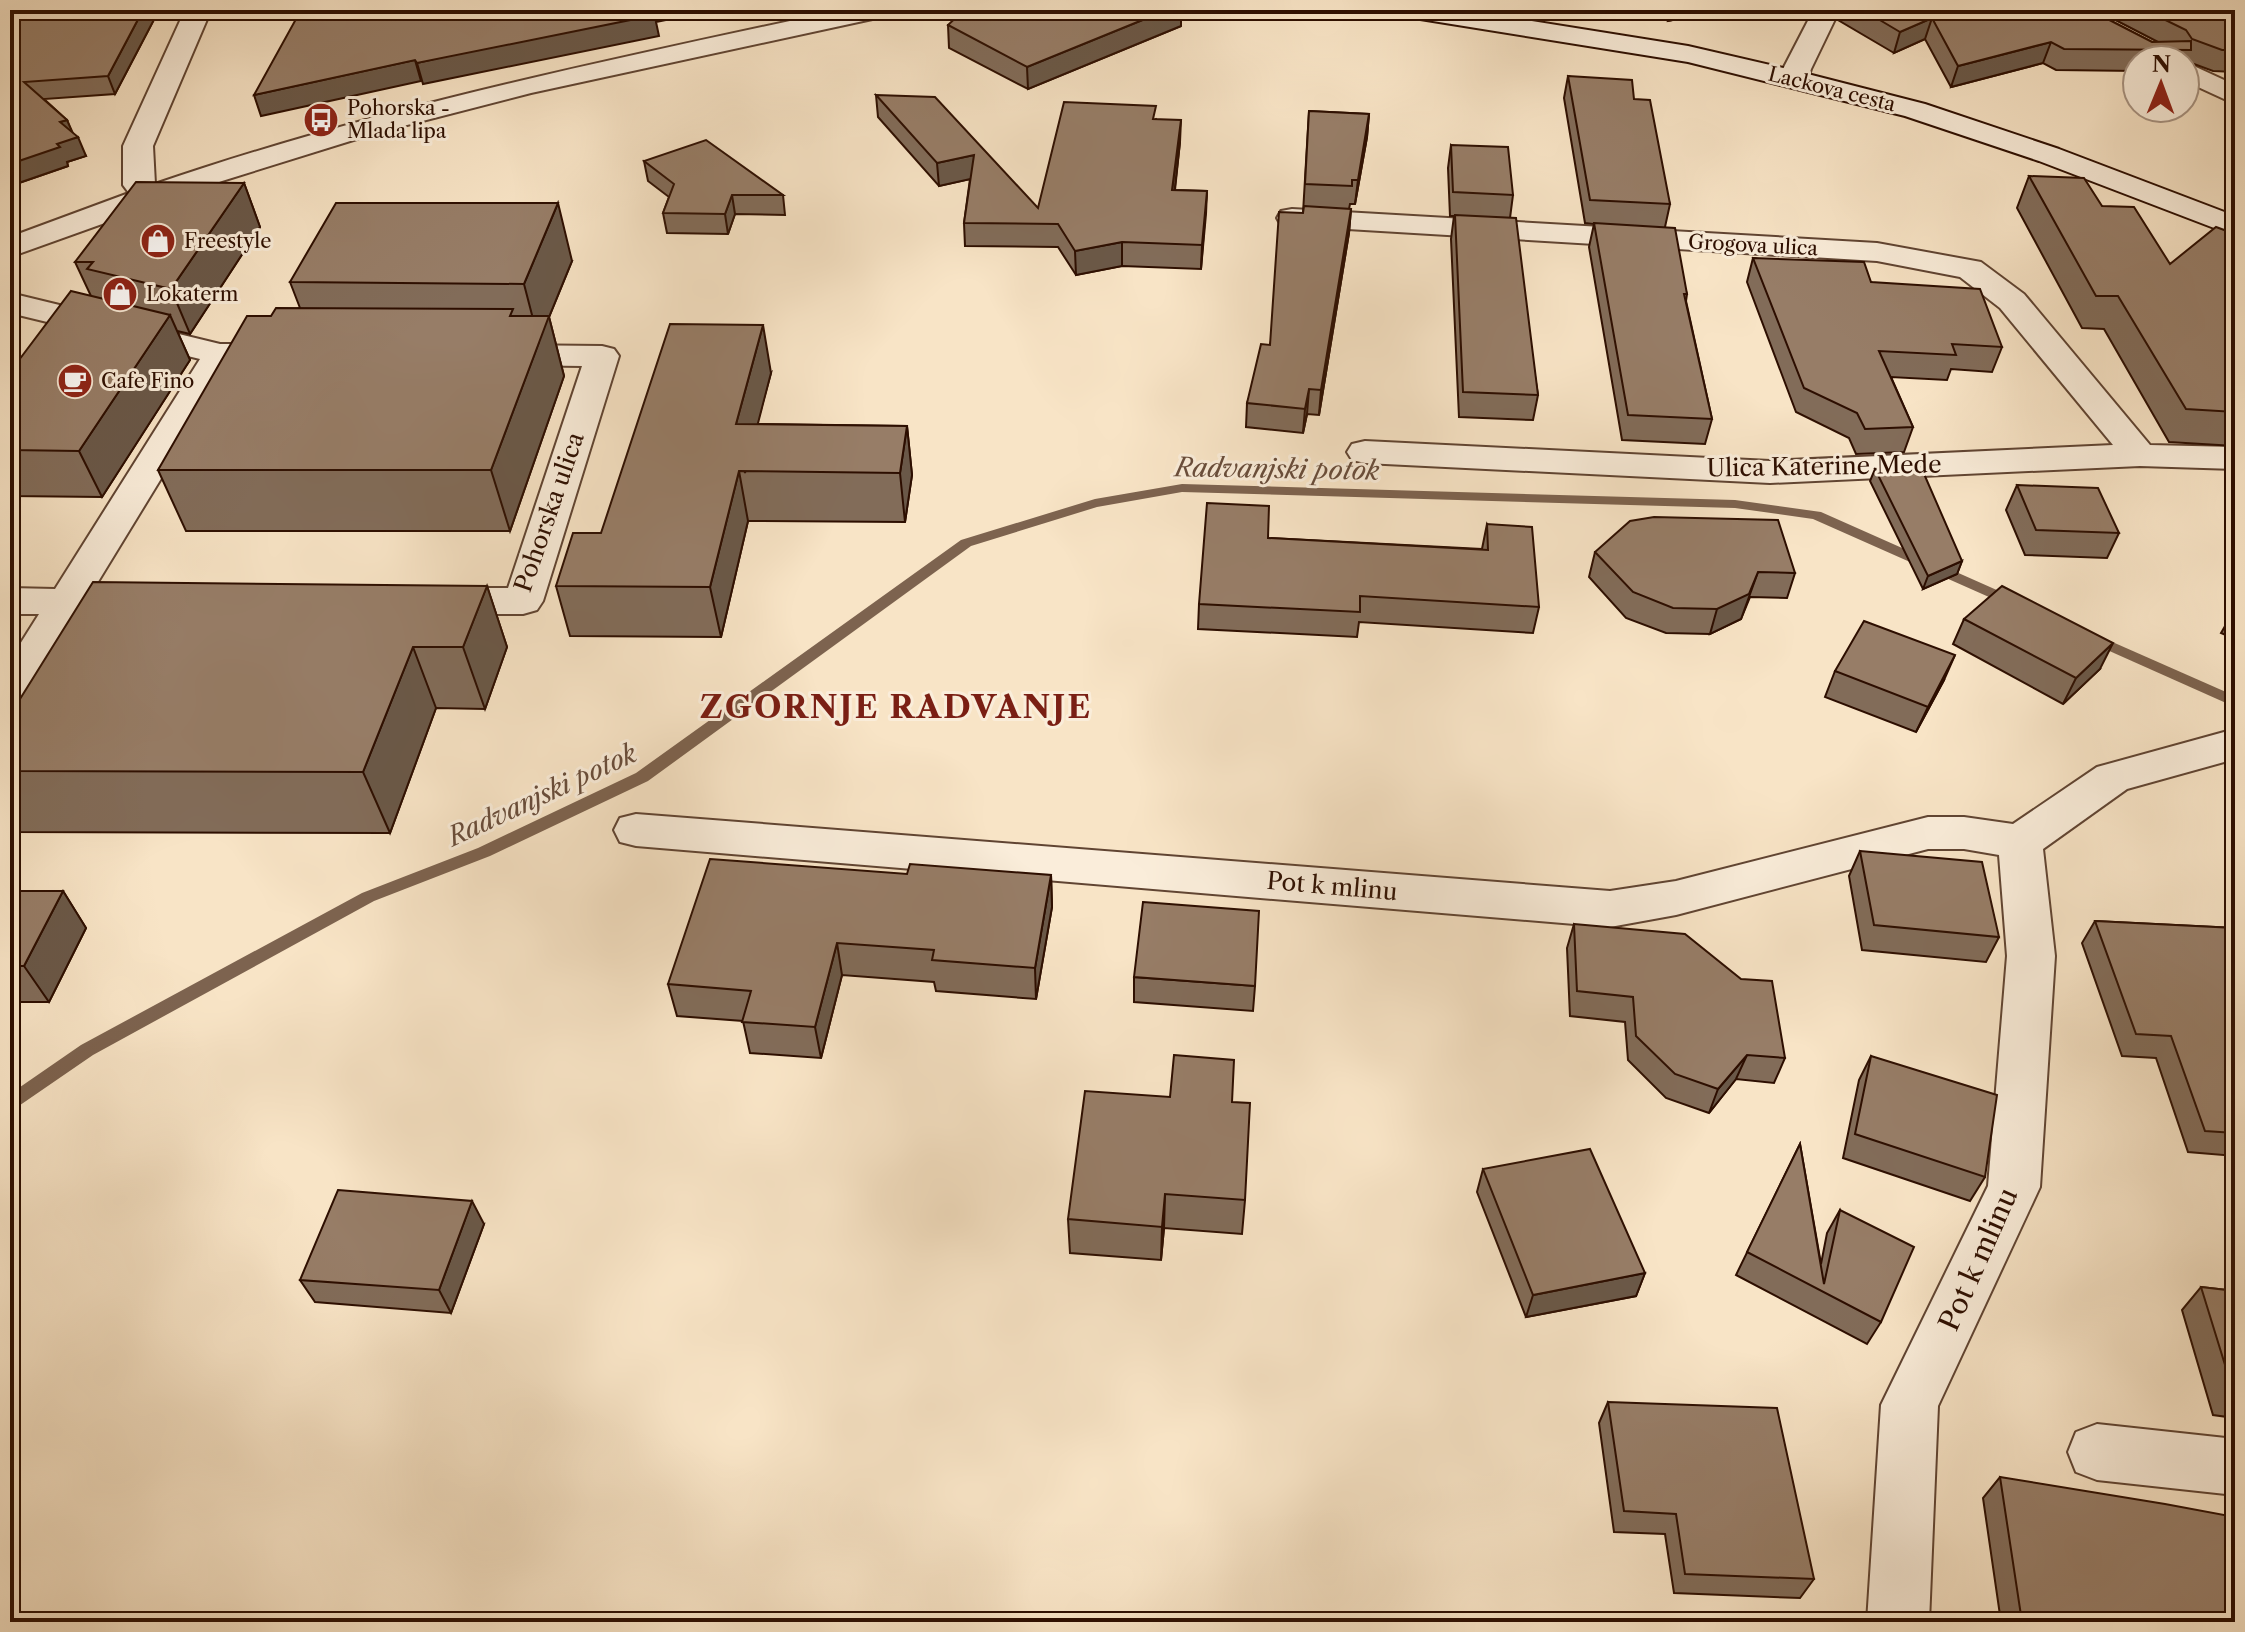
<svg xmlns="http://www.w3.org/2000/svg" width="2245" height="1632" font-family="'Libre Caslon Text',serif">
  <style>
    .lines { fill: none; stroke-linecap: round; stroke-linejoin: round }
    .stream { fill: #7d634f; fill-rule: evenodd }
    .street-casing { stroke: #604432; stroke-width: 4 }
    .secondary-casing { stroke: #2d0e00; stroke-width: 4 }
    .street { fill: #faedda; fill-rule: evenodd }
    .secondary { fill: #faedda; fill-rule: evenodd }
    .wall { fill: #826c59; stroke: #2d0e00; stroke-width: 2 }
    .shaded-wall { fill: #6a5848; stroke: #2d0e00; stroke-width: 2 }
    .building { fill: #977d67; stroke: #2d0e00; stroke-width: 2 }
    .labels { text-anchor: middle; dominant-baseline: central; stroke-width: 6; stroke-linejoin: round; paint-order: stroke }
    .far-street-label { font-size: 20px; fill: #2d0e00; stroke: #faedda }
    .far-poi-label { font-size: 20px; fill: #2d0e00; stroke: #faedda; text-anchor: start }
    .street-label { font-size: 24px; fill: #2d0e00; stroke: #faedda }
    .water-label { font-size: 26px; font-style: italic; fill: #694d3b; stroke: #faedda }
    .near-street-label { font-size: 28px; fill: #2d0e00; stroke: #faedda }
    .district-label { font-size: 32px; font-weight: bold; letter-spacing: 2px; fill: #7a1f14; stroke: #faedda }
  </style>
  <rect width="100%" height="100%" fill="#f8e4c6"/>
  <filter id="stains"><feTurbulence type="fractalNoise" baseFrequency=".0025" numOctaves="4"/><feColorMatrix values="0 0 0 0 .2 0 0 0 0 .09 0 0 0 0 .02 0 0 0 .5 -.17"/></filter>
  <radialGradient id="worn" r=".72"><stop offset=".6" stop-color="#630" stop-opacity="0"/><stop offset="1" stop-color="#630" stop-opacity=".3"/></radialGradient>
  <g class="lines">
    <!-- stream -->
    <g class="stream">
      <polygon points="1182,484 1735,500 1821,512 2017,599 2019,602 2012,607 2007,605 1813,519 1735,508 1182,492 1097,507 971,546 648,781 490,856 374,901 93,1055 10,1112 10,1094 81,1045 362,893 478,848 636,773 961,540 1095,499"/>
      <polygon points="2092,633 2235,696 2235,707 2087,641 2085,638 2087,635"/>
    </g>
    <defs>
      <g id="street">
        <path d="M 185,10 L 211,10 L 153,146 L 155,184 C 379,107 609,60 841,10 L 890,10 L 886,16 L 877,18 L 531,93 L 376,133 L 222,181 L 10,257 L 10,237 L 129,193 L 123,185 L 123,146 Z"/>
        <polygon points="1807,10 1836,10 1838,13 1811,69 1806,85 1796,87 1786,85 1782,79 1783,69 1811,15"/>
        <polygon points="2185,62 2235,85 2235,104 2185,81"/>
        <polygon points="1292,209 1877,243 1981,262 2024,294 2150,445 2235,447 2235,469 2140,466 1770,483 1365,463 1352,460 1347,452 1352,444 1365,441 1770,461 2113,445 2000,308 1960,277 1877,261 1281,225 1277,218 1281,211"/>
        <polygon points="10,293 220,344 286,344 298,347 303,354 298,361 286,364 231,364 93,590 139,591 153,595 159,604 153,613 139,617 78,615 25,703 10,707 10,660 39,614 10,614 10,588 55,589 200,359 10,313"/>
        <polygon points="498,345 602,346 614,349 619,356 543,601 537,610 523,614 432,614 418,610 412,601 418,592 432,588 508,588 582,366 498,365 486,362 481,355 486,348"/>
        <polygon points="2235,729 2235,759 2127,789 2043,849 2055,956 2040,1187 1938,1406 1929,1622 1867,1622 1881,1405 1988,1186 2007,956 1999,855 1964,849 1928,849 1676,915 1610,927 636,846 620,842 614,830 620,818 636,814 1610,891 1676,881 1928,817 1964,817 2013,824 2097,767"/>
        <polygon points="2097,1424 2235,1439 2235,1495 2097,1480 2076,1472 2068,1452 2076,1432"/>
      </g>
      <polygon id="secondary" points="1401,10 1463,10 1688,46 1796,71 1925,104 2059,149 2235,216 2235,236 2039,161 1905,116 1688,62 1414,18 1405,16"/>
    </defs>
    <!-- street casing -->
    <use href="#street" class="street-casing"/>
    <!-- secondary casing -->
    <use href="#secondary" class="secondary-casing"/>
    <!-- street -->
    <use href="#street" class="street"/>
    <!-- secondary -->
    <use href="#secondary" class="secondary"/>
  </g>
  <!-- wall -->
  <g class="wall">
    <polygon points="10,10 159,10 115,94 44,99 67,120 72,133 86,156 67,162 68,166 10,186"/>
    <polygon points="1652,10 1722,10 1668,21"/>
    <polygon points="1839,10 2090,10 2152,42 2158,42 2096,10 2235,10 2235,72 2213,71 2186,61 2185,64 2185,60 2137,60 2137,71 2056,70 2043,63 1951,87 1925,39 1894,53 1838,20 1840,11"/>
    <polygon points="948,25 1181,26 1028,89 949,48"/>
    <polygon points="1568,76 1634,99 1670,204 1665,227 1687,294 1686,301 1712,419 1705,444 1622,440 1589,247 1594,224 1585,223 1564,98"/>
    <polygon points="876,95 1038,208 1156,119 1180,142 1175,190 1207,191 1201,269 1122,266 1076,275 1058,247 965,246 964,223 970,179 939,186 878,117"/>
    <polygon points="1309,111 1369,114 1367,137 1355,204 1350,204 1349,209 1351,209 1349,233 1319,415 1307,414 1303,433 1246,427 1247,403 1270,345 1303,213"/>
    <polygon points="1451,145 1513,195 1510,218 1538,395 1533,420 1459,417 1451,239 1454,216 1450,216 1448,168"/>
    <polygon points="644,161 783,195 785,215 735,214 728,234 667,233 663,213 669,197 648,181"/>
    <polygon points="2029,176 2102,206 2170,264 2235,234 2235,446 2169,442 2104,329 2082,328 2017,208"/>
    <polygon points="244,183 260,227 190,334 177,331 190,360 102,497 10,496 10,372 91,296 75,262"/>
    <polygon points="1753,258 1871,282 2002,347 1992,372 1951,369 1947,380 1891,377 1913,427 1904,452 1856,454 1849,438 1796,412 1747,282"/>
    <polygon points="572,261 549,317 564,376 510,531 186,531 158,470 271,316 300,308 290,282"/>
    <polygon points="771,373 757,424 907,426 912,475 905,522 748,521 721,637 570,636 556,586 601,533"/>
    <polygon points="1875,469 1962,561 1957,574 1923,589 1870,481"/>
    <polygon points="2017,485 2119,533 2107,558 2025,555 2006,510"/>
    <polygon points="1487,524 1539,607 1533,633 1359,622 1357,637 1198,629 1199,604 1268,538 1482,549"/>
    <polygon points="1595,552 1795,573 1787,598 1750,597 1741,619 1710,634 1666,633 1626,618 1589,577"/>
    <polygon points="487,586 507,647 485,709 436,708 390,833 10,832 10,715"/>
    <polygon points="2235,609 2235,639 2221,633"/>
    <polygon points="1964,619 2100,669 2063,704 1953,644"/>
    <polygon points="1835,671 1944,680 1916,732 1825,697"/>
    <polygon points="1860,851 1999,937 1986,962 1862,950 1849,876"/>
    <polygon points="907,874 1051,875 1052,907 1036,999 936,991 934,982 842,975 821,1058 750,1053 743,1021 677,1016 668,984"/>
    <polygon points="10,891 63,891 86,928 49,1002 10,1002"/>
    <polygon points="2095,921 2235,928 2235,1156 2188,1152 2156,1058 2122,1056 2082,943"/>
    <polygon points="1574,924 1785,1058 1774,1083 1736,1079 1709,1113 1666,1098 1628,1060 1625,1022 1570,1016 1567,948"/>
    <polygon points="1134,977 1255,986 1253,1011 1134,1002"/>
    <polygon points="1871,1056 1985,1177 1970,1201 1843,1158 1859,1080"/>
    <polygon points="1232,1102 1245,1200 1242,1234 1164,1228 1161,1260 1070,1253 1068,1219"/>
    <polygon points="1800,1144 1821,1264 1827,1233 1840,1210 1881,1322 1867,1344 1736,1275"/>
    <polygon points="1483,1169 1645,1273 1636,1296 1526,1317 1477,1192"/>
    <polygon points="484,1224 451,1313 315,1302 300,1280"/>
    <polygon points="2201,1287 2235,1291 2235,1418 2213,1415 2182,1310"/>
    <polygon points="1608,1402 1814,1579 1800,1598 1674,1593 1665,1534 1614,1532 1599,1423"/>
    <polygon points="2000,1477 2235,1622 2001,1622 1983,1498"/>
  </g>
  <!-- shaded-wall -->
  <g class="shaded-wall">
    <polygon points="143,10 159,10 115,94 108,76"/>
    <polygon points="647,10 715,10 656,22 659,36 423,84 417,63"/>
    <polygon points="1167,10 1181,10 1181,26 1028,89 1027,67"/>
    <polygon points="1671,10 1722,10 1668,21"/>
    <polygon points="1932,18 1925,39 1894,53 1900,32"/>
    <polygon points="2051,42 2043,63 1951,87 1958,66"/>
    <polygon points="415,60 421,81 261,116 254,95"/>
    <polygon points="1369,114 1367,137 1355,204 1358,180"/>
    <polygon points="67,120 75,138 78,137 86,156 67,162 68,166 10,186 10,164 57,144 60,122"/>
    <polygon points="1181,120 1180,142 1172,213 1172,190"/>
    <polygon points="974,155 975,178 939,186 937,163"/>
    <polygon points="244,183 260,227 190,334 171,289"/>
    <polygon points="1207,191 1206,214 1201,269 1202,245"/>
    <polygon points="732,195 735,214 728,234 725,214"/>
    <polygon points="558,203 572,261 549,317 564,376 510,531 491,470 539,342 524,284"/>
    <polygon points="1351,209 1349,233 1319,415 1321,390"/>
    <polygon points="1122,242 1122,266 1076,275 1075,251"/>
    <polygon points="170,315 190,360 102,497 79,451"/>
    <polygon points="763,325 771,373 745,473 736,424"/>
    <polygon points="1309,389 1307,414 1303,433 1305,409"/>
    <polygon points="907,426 912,475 905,522 900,473"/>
    <polygon points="739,471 748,521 721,637 710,587"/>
    <polygon points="1962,561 1957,574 1923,589 1928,576"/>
    <polygon points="1758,572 1741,619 1710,634 1717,609"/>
    <polygon points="487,586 507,647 485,709 463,647"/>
    <polygon points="2113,643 2100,669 2063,704 2076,678"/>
    <polygon points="413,647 436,708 390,833 363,772"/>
    <polygon points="1955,655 1944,680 1916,732 1928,707"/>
    <polygon points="1051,875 1052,907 1036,999 1035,968"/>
    <polygon points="63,891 86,928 49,1002 24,966"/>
    <polygon points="837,943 842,975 821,1058 815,1027"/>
    <polygon points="1747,1055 1736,1079 1709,1113 1718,1089"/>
    <polygon points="1165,1194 1164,1228 1161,1260 1162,1227"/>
    <polygon points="472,1201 484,1224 451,1313 439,1290"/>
    <polygon points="1645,1273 1636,1296 1526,1317 1533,1295"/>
  </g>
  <!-- building -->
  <g class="building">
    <polygon points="10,10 143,10 108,76 24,82 67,120 60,122 78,137 57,144 60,147 10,164"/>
    <polygon points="301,10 651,10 655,15 417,63 415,60 254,95"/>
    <polygon points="964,10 1167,10 1027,67 948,25"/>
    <polygon points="1863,10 2090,10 2152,42 2191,41 2191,50 2064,49 2051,42 1958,66 1932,18 1900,32"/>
    <polygon points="2145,10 2235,10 2235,50 2222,50 2192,39 2186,30"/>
    <polygon points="1568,76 1632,80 1634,99 1650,100 1670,204 1590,200"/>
    <polygon points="876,95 935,97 1038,208 1064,102 1156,106 1153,119 1181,120 1172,190 1207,191 1202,245 1122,242 1075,251 1058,224 964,223 974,155 937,163"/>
    <polygon points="1309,111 1369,114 1358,180 1352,180 1352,186 1305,184"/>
    <polygon points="706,140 783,195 732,195 725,214 663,213 674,184 644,161"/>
    <polygon points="1451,145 1508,147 1513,195 1453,192"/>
    <polygon points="2029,176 2084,178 2102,206 2134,207 2170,264 2216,227 2235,234 2235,412 2186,409 2118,296 2096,296"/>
    <polygon points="136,182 244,183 171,289 87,269 93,262 75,262"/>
    <polygon points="336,203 558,203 524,284 290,282"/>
    <polygon points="1304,206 1351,209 1321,390 1309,389 1305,409 1247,403 1261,344 1270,345 1279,212 1303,213"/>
    <polygon points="1455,215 1516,218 1538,395 1463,392"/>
    <polygon points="1594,223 1675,228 1687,294 1684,294 1712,419 1628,415"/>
    <polygon points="1753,258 1864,262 1871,282 1980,289 2002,347 1952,344 1956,355 1879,351 1913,427 1865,429 1857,413 1804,388"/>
    <polygon points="71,291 170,315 79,451 10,450 10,372"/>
    <polygon points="276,308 513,309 510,316 549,316 491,470 158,470 247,316 271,316"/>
    <polygon points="670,324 763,325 736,424 907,426 900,473 739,471 710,587 556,586 573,533 601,533"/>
    <polygon points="1921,467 1962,561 1928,576 1875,469"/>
    <polygon points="2017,485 2098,488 2119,533 2036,530"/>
    <polygon points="1207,503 1269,506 1268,538 1488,550 1487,524 1532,527 1539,607 1360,596 1360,612 1199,604"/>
    <polygon points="1654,517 1778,520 1795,573 1758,572 1749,594 1717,609 1673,608 1633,592 1595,552 1630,521"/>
    <polygon points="93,582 487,586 463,647 413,647 363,772 10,771 10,715"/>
    <polygon points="2002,586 2113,643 2076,678 1964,619"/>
    <polygon points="1864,621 1955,655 1928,707 1835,671"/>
    <polygon points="1860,851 1982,862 1999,937 1874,925"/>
    <polygon points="710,859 907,874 910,864 1051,875 1035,968 932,960 934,950 837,943 815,1027 742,1022 751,991 668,984"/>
    <polygon points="10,891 63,891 24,966 10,966"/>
    <polygon points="1143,902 1259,911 1255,986 1134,977"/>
    <polygon points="2095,921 2235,928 2235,1133 2205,1131 2171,1036 2136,1034"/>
    <polygon points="1574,924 1685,934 1741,979 1772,981 1785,1058 1747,1055 1718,1089 1675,1074 1636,1036 1633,997 1577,991"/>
    <polygon points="1174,1055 1234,1060 1232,1102 1250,1103 1245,1200 1165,1194 1162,1227 1068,1219 1085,1091 1170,1097"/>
    <polygon points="1871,1056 1997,1095 1985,1177 1855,1134"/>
    <polygon points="1800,1144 1824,1284 1840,1210 1914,1247 1881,1322 1747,1252"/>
    <polygon points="1590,1149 1645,1273 1533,1295 1483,1169"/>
    <polygon points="338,1190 472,1201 439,1290 300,1280"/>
    <polygon points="2201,1287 2235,1291 2235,1394 2234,1394"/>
    <polygon points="1608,1402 1777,1408 1814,1579 1685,1574 1676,1514 1624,1511"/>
    <polygon points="2000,1477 2165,1504 2235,1517 2235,1622 2022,1622"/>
  </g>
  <!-- icons -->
  <defs>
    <symbol id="bus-disc" viewBox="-11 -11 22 22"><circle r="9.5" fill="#8f2418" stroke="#faedda"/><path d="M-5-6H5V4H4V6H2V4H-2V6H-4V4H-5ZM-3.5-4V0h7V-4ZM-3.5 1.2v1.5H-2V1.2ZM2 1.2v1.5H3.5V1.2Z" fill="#fff"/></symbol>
    <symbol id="shop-disc" viewBox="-11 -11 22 22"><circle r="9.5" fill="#8f2418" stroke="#faedda"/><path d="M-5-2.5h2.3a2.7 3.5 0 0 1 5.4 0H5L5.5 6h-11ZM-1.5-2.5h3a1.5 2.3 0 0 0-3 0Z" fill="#fff"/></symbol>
    <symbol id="cafe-disc" viewBox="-11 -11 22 22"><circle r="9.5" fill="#8f2418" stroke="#faedda"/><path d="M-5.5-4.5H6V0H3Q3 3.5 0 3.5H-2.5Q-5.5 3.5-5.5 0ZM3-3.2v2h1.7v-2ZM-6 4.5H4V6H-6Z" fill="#fff"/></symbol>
  </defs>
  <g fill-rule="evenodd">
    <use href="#bus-disc" x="301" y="100" width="40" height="40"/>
    <use href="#shop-disc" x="138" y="221" width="40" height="40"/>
    <use href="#shop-disc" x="100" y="274" width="40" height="40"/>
    <use href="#cafe-disc" x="55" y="361" width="40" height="40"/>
  </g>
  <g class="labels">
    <!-- far-street labels -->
    <g class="far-street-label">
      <text transform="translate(1832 89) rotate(14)">Lackova cesta</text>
      <text transform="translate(1753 245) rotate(3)">Grogova ulica</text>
    </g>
    <!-- far-poi labels -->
    <g class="far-poi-label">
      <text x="347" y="108">Pohorska -<tspan x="347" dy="23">Mlada lipa</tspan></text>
      <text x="184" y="241">Freestyle</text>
      <text x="146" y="294">Lokaterm</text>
      <text x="101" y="381">Cafe Fino</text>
    </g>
    <!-- street labels -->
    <g class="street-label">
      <text transform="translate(1824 466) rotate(-1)">Ulica Katerine Mede</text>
      <text transform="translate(549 512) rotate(-71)">Pohorska ulica</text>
      <text transform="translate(1332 886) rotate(5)">Pot k mlinu</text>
    </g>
    <!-- water labels -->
    <g class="water-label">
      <text transform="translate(1277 469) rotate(1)">Radvanjski potok</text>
      <text transform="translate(542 795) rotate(-25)">Radvanjski potok</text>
    </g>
    <!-- near-street labels -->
    <g class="near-street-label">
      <text transform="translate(1978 1259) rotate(-66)">Pot k mlinu</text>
    </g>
    <!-- district labels -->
    <g class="district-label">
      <text x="896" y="706">ZGORNJE RADVANJE</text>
    </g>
  </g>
  <!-- margin -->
  <rect width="2245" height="1632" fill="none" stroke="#f8e4c6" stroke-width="40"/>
  <rect x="12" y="12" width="2221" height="1608" fill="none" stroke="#2d0e00" stroke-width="4"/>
  <rect x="20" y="20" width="2205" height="1592" fill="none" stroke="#2d0e00" stroke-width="2"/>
  <!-- north arrow -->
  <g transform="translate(2161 84) rotate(1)"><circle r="38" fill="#faedda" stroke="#a89483" stroke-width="2"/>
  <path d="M0-6L14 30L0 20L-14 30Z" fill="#8f2418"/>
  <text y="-12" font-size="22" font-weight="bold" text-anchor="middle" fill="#2d0e00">N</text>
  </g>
  <rect width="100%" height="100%" filter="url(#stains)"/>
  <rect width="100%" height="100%" fill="url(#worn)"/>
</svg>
